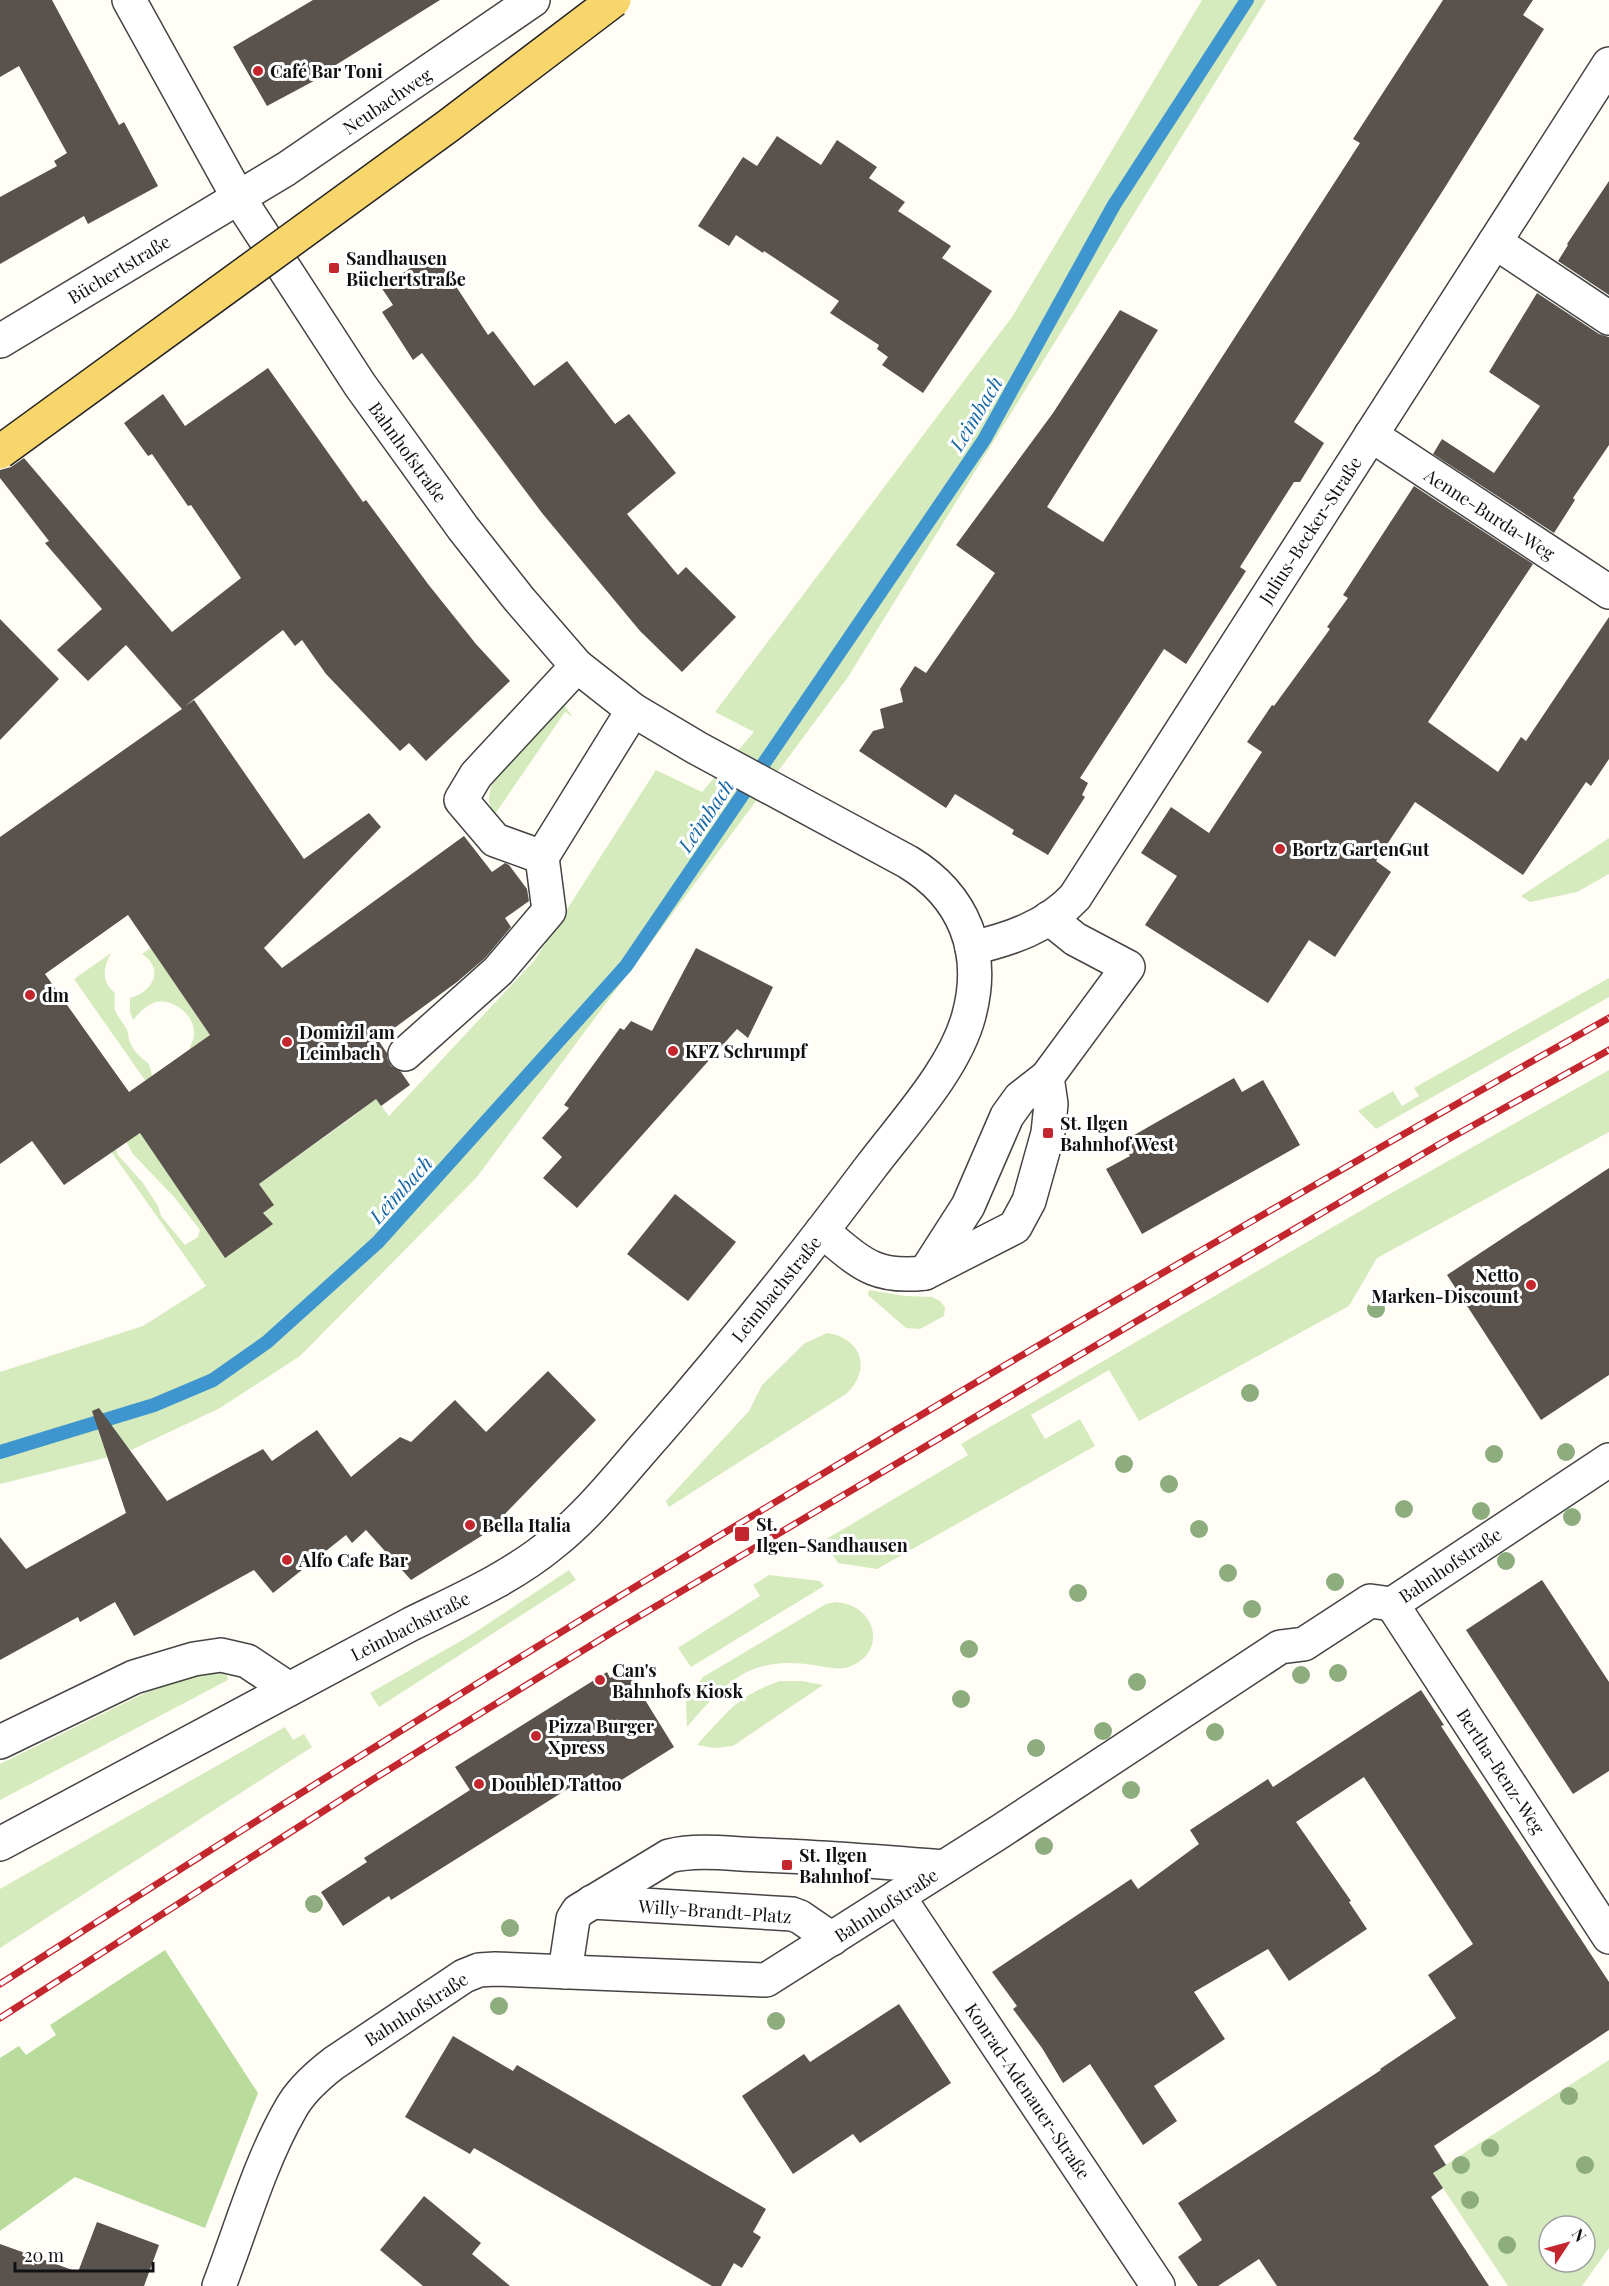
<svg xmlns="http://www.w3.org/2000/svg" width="1609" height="2286" font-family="'Playfair Display',serif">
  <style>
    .green { fill: #d5ebbd; fill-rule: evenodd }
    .forest { fill: #b9dc9c }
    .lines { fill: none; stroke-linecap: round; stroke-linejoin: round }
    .stream { stroke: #3f96cf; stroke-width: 14 }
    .building { fill: #5a524d; fill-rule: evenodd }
    .minor-casing { stroke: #444; stroke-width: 36 }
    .minor { stroke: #fff; stroke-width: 33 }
    .rail-casing { stroke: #c4262e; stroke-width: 7 }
    .rail { stroke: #fff; stroke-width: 4.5; stroke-dasharray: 14; stroke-linecap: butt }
    .major-bridge-casing { stroke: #222; stroke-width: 36; stroke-linecap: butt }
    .major-bridge { stroke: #f9d66b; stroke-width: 33 }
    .tree { fill: #8dad7f }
    .poi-dot { fill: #c4262e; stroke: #fff; stroke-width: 2 }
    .labels { text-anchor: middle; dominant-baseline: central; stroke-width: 6; stroke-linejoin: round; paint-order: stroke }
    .poi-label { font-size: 18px; font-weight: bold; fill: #111; stroke: #fff; text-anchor: start }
    .street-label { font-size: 18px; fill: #111; stroke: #fff }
    .water-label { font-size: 20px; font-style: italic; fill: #1768a6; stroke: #fff }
  </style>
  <rect width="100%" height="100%" fill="#fffdf5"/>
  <!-- green -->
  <g class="green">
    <polygon points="1202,0 1266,0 848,677 477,1177 300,1356 220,1408 125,1453 0,1484 0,1372 143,1326 206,1286 91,1123 112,1140 118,1155 143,1183 158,1206 161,1216 185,1245 198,1237 200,1230 174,1197 133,1154 125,1140 140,1133 225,1257 272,1224 263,1213 273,1205 259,1184 358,1113 375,1098 389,1116 534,961 656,770 702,792 754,732 715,712 1012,317"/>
    <path d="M 563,704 L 573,717 L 565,712 L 495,814 C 487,803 488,796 492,784 Z"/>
    <polygon points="1609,838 1609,874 1577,892 1530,902 1521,896"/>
    <path d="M 283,874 L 160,961 L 210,1035 L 189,1050 C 191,1044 195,1037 194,1031 C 193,1014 173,998 156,1002 C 146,1005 139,1013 133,1020 L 130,1012 L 130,998 C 153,992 165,969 142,954 L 190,919 Z"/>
    <path d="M 111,953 C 103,968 101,982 115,993 C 113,1014 116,1012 126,1028 C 129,1033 128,1038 130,1042 C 133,1052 142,1058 149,1064 L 152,1075 L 147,1083 L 74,979 Z"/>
    <polygon points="1609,978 1609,997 1376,1129 1358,1111 1393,1091 1402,1106 1419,1096 1414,1088"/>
    <polygon points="1609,1070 1609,1132 1377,1258 1349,1306 1139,1421 1109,1370 1031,1415 1045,1439 1080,1419 1095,1446 877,1569 838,1563 823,1541 968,1455 961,1444 1386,1196"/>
    <polygon points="869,1290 905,1296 932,1297 940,1301 945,1307 944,1316 920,1329 906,1328 868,1295"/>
    <path d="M 827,1333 C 862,1338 872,1370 846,1394 L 669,1507 L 666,1501 L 749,1411 L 762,1385 L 805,1343 Z"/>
    <polygon points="569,1570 576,1580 379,1707 370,1693 471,1635"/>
    <polygon points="769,1575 820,1581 824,1586 691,1667 678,1648 760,1596 753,1585"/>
    <path d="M 835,1602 C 876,1604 888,1651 851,1666 C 839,1672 819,1665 806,1664 C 746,1657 723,1686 687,1727 L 686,1701 L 703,1677 L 826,1604 Z"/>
    <polygon points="214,1672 227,1675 228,1680 0,1800 0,1764 149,1691 199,1675"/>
    <path d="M 780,1681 L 802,1681 L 823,1685 L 733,1746 L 715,1748 L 697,1745 C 726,1713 738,1695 780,1681 Z"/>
    <polygon points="285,1727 293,1740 304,1734 312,1747 0,1948 0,1889"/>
    <path d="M 1609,2060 L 1609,2248 L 1582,2286 L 1508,2286 L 1433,2173 ZM 1549,2226 L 1585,2226 L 1585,2262 L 1549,2262 Z"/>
  </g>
  <!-- forest -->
  <polygon class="forest" points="165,1950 258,2093 205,2228 75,2177 0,2231 0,2058 19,2046 26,2055 56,2035 50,2025"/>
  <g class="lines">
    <!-- stream -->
    <polyline class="stream" points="0,1452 154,1405 213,1380 267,1342 378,1242 626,966 984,440 1114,205 1247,0"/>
  </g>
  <!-- building -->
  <g class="building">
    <polygon points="0,0 52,0 119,125 124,122 158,186 88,224 84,216 0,264 0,197 57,166 54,161 67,153 19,66 0,77"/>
    <polygon points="313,0 440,0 323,73 325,75 267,106 233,47"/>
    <polygon points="1443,0 1533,0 1523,15 1544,29 1442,192 1294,422 1324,443 1300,482 1294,482 1240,567 1246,571 1186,664 1164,649 1080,778 1088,783 1082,795 1085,797 1048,855 1012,834 1014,830 955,794 946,808 859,751 873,731 884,728 880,709 903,702 900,689 915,666 926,673 995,573 956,545 1053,413 1120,310 1158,330 1047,507 1103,542 1360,143 1353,139"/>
    <polygon points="777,136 821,165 837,140 877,167 869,178 905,202 898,211 951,246 942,258 992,291 923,393 882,365 888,357 877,349 879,345 830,313 839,301 764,251 763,253 736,235 729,246 698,226 743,157 757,166"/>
    <polygon points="1609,181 1609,295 1558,261 1568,245 1567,244"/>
    <polygon points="434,253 488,335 493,331 534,386 567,361 615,424 629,414 676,473 627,514 678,575 686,567 736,617 682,672 640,631 542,513 422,353 413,360 382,312 393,305 381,287"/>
    <polygon points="1537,293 1599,334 1609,337 1609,445 1573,498 1575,500 1554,533 1433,454 1442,439 1494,473 1540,406 1489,372"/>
    <path d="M 268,368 L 363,502 L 366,500 L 428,584 L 476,644 L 510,681 L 426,761 L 409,743 L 400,751 L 326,674 L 302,640 L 295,646 L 283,630 L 185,706 L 194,700 L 304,859 L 369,813 L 381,827 L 264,948 L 282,968 L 464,836 L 492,872 L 505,863 L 509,865 L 527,889 L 529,901 L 505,918 L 511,927 L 485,958 L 457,982 L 378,1040 L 387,1053 L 387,1058 L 391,1066 L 401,1072 L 410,1085 L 381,1106 L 376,1099 L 259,1184 L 274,1205 L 263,1213 L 273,1224 L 225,1258 L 140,1133 L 64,1185 L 32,1141 L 0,1164 L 0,837 L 182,709 L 126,645 L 88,681 L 57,650 L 102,609 L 45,543 L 49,541 L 0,478 L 0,470 L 11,467 L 24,458 L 172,632 L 241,578 L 191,505 L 188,506 L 152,454 L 148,456 L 124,423 L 163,394 L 185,426 ZM 128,915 L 210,1035 L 129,1092 L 45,974 Z"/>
    <polygon points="1414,486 1533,564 1428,722 1498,772 1521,737 1526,741 1609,617 1609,759 1591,786 1586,782 1523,875 1415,802 1376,861 1391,872 1335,957 1309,940 1268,1003 1145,925 1177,876 1141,853 1171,807 1209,833 1262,752 1247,742 1272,705 1274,706 1330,629 1327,627 1348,598 1343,595"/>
    <polygon points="0,619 59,679 0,740"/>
    <polygon points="696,948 773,987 748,1038 737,1029 577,1208 543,1178 562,1157 542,1138 569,1108 564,1105 620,1028 624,1030 631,1021 652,1031"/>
    <polygon points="1234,1078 1242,1092 1263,1080 1300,1145 1142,1234 1106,1169 1130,1156 1122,1142"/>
    <polygon points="1609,1168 1609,1375 1541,1420 1447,1275"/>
    <polygon points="675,1194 736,1242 688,1301 627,1254"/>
    <polygon points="548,1371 596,1420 503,1516 507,1520 411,1580 366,1530 352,1543 346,1535 273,1593 254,1570 134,1636 115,1602 80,1622 78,1617 0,1660 0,1537 26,1569 126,1513 92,1411 99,1408 167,1501 263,1449 272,1461 317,1430 351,1477 400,1437 411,1442 455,1400 486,1432"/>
    <polygon points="1542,1580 1609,1682 1609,1771 1573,1794 1466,1630"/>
    <polygon points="626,1669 674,1747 604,1791 593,1773 391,1900 389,1896 343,1926 321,1892 367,1862 364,1858 470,1790 455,1767 607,1672 610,1678"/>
    <polygon points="1421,1690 1444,1725 1441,1726 1609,1982 1609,2030 1434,2146 1446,2165 1433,2173 1443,2188 1431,2197 1489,2286 1277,2286 1259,2259 1218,2286 1198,2286 1178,2257 1202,2240 1178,2203 1381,2070 1380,2069 1456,2018 1428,1975 1473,1944 1409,1846 1364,1777 1296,1822 1351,1901 1349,1902 1367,1929 1289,1981 1268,1949 1194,1992 1225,2039 1154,2086 1177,2121 1143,2145 1090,2064 1063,2083 1042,2048 1013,2009 1017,2006 992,1972 1131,1879 1138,1889 1199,1844 1190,1830 1268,1779 1273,1787"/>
    <polygon points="899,2004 951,2083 860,2143 853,2134 793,2174 742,2096 804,2054 810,2062"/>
    <polygon points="453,2036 513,2071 517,2065 766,2209 753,2232 761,2237 742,2268 734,2263 721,2286 712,2286 474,2148 470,2154 405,2117"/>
    <polygon points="424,2196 481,2243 472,2254 510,2286 423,2286 380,2250"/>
    <polygon points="97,2222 159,2245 144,2286 0,2286 0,2244 78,2272"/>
  </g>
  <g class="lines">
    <defs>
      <g id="minor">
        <polyline points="1495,242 1609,318"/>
        <polyline points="0,341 286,169 533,0"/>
        <polyline points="1371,435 1609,592"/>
        <polyline points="577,666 476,775 461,800 495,840 542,857 633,710"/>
        <path d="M 972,948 C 1010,939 1047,927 1075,897 L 1609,64"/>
        <polyline points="405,1054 498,971 549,911 542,857"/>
        <path d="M 822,1231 C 860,1262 873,1279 925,1273 L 1015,1227 L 1029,1201 L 1048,1133 L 1051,1104 L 1047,1077"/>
        <polyline points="925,1273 968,1206 1007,1116 1020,1098 1047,1077 1128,967 1075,939 1049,918"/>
        <polyline points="1392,1604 1609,1937"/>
        <polyline points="0,1742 134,1677 194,1659 221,1655 247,1661 289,1689"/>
        <path d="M 0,1844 L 411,1624 C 460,1600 511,1578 553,1543 C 592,1512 622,1472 655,1435 C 730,1349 801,1260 870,1168 C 903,1124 955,1069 969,1015 C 986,951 964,896 908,862 L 697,748 L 633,710 L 577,666 L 519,599 L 463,528 L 360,385 L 238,197 L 129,0"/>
        <polyline points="898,1896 1158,2286"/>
        <polyline points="592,1902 792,1914 800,1917 832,1939"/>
        <path d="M 565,1972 L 573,1919 L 578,1911 L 669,1856 C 699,1849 730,1854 761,1855 C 822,1857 883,1862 944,1867"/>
        <path d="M 219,2286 C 241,2229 260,2162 290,2110 C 300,2091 317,2076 334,2063 L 464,1976 L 479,1970 L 495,1969 L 766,1980 L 1001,1831 L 1280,1647 L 1304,1644 L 1370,1601 L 1392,1604 L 1609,1460"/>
      </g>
    </defs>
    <!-- minor casing -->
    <use href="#minor" class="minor-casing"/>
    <!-- minor -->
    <use href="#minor" class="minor"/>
    <defs>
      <g id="rail">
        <path d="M 0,1984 C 526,1646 1063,1324 1609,1018"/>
        <polyline points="0,2018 372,1780 616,1630 1137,1321 1445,1141 1609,1050"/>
      </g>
    </defs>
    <!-- rail casing -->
    <use href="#rail" class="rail-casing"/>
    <!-- rail -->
    <use href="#rail" class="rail"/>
    <defs>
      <polyline id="major-bridge" points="0,452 448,126 614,0"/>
    </defs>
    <!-- major-bridge casing -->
    <use href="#major-bridge" class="major-bridge-casing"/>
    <!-- major-bridge -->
    <use href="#major-bridge" class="major-bridge"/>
  </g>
  <!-- trees -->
  <g class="tree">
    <circle cx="1376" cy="1309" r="9"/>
    <circle cx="1250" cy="1393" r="9"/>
    <circle cx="1566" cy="1452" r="9"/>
    <circle cx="1494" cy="1454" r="9"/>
    <circle cx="1124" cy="1464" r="9"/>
    <circle cx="1169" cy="1484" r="9"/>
    <circle cx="1404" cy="1509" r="9"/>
    <circle cx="1481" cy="1511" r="9"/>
    <circle cx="1572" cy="1517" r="9"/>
    <circle cx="1199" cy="1529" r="9"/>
    <circle cx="1506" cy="1561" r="9"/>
    <circle cx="1228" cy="1573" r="9"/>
    <circle cx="1335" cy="1582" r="9"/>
    <circle cx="1078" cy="1593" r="9"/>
    <circle cx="1252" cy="1609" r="9"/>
    <circle cx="969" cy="1649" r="9"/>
    <circle cx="1338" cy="1673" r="9"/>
    <circle cx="1301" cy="1675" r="9"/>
    <circle cx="1137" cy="1682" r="9"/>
    <circle cx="961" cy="1699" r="9"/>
    <circle cx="1103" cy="1731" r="9"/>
    <circle cx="1215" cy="1732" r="9"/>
    <circle cx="1036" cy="1748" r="9"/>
    <circle cx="1131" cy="1790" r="9"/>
    <circle cx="1044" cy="1846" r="9"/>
    <circle cx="314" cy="1904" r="9"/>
    <circle cx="510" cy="1928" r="9"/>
    <circle cx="499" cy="2006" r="9"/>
    <circle cx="776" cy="2021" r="9"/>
    <circle cx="1569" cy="2096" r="9"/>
    <circle cx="1490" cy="2148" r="9"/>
    <circle cx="1461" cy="2165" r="9"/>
    <circle cx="1585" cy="2165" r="9"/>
    <circle cx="1470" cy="2200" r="9"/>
    <circle cx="1507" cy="2245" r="9"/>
  </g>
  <!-- markers -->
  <g class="poi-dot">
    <circle cx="258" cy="71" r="6"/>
    <rect x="328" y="262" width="12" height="12" rx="3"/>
    <circle cx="1280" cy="849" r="6"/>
    <circle cx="30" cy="995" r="6"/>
    <circle cx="287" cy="1042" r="6"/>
    <circle cx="673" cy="1051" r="6"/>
    <rect x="1042" y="1127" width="12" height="12" rx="3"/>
    <circle cx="1531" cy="1285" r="6"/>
    <circle cx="470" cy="1525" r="6"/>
    <rect x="734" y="1526" width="16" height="16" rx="3"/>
    <circle cx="287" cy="1560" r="6"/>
    <circle cx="600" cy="1680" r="6"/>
    <circle cx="536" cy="1736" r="6"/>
    <circle cx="479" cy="1784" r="6"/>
    <rect x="781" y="1859" width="12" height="12" rx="3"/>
  </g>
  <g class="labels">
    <!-- poi labels -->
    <g class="poi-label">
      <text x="270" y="71">Café Bar Toni</text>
      <text x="346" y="258">Sandhausen<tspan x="346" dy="21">Büchertstraße</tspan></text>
      <text x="1292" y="849">Bortz GartenGut</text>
      <text x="42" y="995">dm</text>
      <text x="299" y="1032">Domizil am<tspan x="299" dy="21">Leimbach</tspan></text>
      <text x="685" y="1051">KFZ Schrumpf</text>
      <text x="1060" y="1123">St. Ilgen<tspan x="1060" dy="21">Bahnhof West</tspan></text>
      <text x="1519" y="1275" text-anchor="end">Netto<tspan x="1519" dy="21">Marken-Discount</tspan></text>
      <text x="756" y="1524">St.<tspan x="756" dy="21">Ilgen-Sandhausen</tspan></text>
      <text x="482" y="1525">Bella Italia</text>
      <text x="299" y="1560">Alfo Cafe Bar</text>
      <text x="612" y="1670">Can's<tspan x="612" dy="21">Bahnhofs Kiosk</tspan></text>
      <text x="548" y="1726">Pizza Burger<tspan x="548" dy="21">Xpress</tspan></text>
      <text x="491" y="1784">DoubleD Tattoo</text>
      <text x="799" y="1855">St. Ilgen<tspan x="799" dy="21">Bahnhof</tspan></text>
    </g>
    <!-- street labels -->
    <g class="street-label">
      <text transform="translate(387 101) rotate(-34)">Neubachweg</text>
      <text transform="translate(119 269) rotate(-31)">Büchertstraße</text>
      <text transform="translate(408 452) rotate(54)">Bahnhofstraße</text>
      <text transform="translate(1490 514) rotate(33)">Aenne-Burda-Weg</text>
      <text transform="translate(1310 530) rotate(-57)">Julius-Becker-Straße</text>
      <text transform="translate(776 1289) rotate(-51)">Leimbachstraße</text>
      <text transform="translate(1450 1565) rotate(-34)">Bahnhofstraße</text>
      <text transform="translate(410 1626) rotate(-27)">Leimbachstraße</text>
      <text transform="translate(1501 1771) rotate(57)">Bertha-Benz-Weg</text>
      <text transform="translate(886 1905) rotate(-33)">Bahnhofstraße</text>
      <text transform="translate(715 1911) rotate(4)">Willy-Brandt-Platz</text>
      <text transform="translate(416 2009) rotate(-33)">Bahnhofstraße</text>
      <text transform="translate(1028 2091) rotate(56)">Konrad-Adenauer-Straße</text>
    </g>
    <!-- water labels -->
    <g class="water-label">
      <text transform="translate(975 413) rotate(-59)">Leimbach</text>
      <text transform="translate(705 815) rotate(-56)">Leimbach</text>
      <text transform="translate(400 1189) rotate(-48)">Leimbach</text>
    </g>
  </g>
  <!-- north arrow -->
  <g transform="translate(1567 2244) rotate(54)"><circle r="28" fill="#ffffff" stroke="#a0a0a0" stroke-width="1.5"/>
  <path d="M0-4.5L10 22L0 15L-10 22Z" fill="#c4262e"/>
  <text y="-9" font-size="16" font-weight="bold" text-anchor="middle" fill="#111111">N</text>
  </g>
  <!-- scale -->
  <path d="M15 2262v9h138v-9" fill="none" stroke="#111111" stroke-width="3"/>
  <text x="24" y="2262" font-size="18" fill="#111111" stroke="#ffffff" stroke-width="4.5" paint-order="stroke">20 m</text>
</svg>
